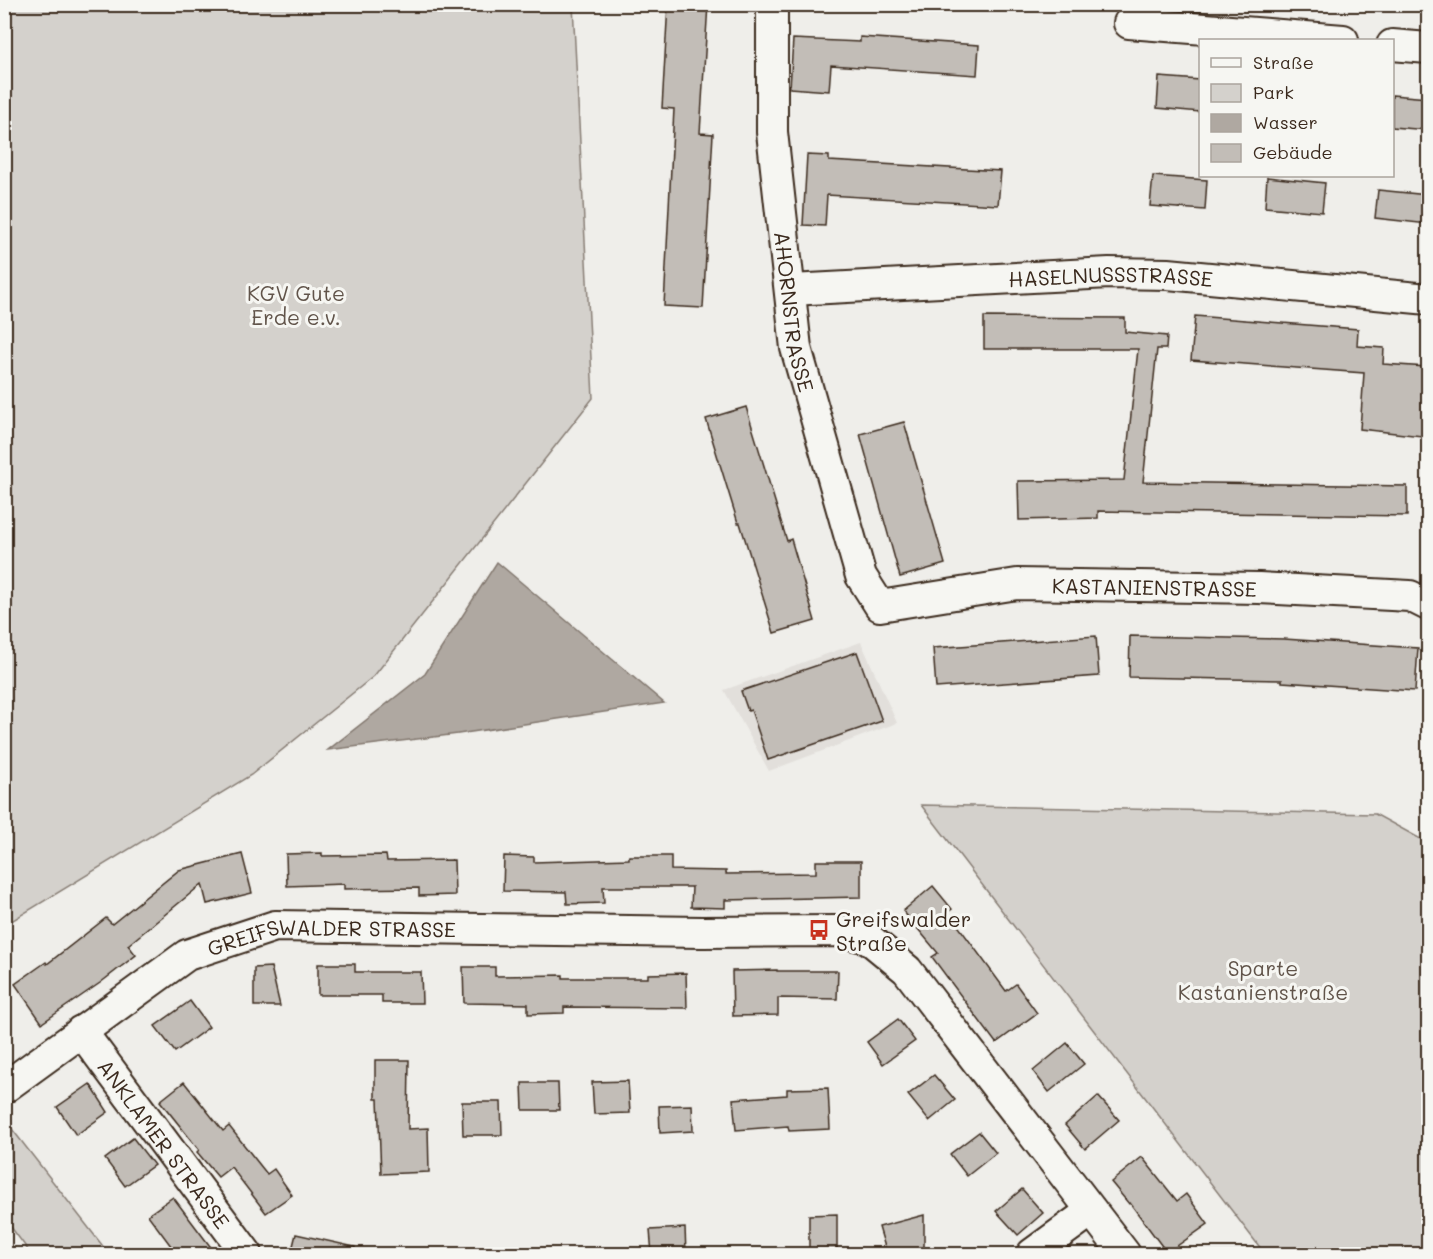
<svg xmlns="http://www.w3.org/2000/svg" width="1433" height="1259" font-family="Mali,sans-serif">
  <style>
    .built { fill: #e2dfdb }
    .green { fill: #d4d1cc; stroke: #887e75; stroke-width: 1.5 }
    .water { fill: #afa8a1; stroke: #81766d; stroke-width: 1.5 }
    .building { fill: #c2bdb7; stroke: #3b2a1e; stroke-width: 1.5 }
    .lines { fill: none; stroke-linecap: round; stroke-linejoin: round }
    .minor-casing { stroke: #3b2a1e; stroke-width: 34 }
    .minor { stroke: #f6f6f2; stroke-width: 30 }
    .labels { text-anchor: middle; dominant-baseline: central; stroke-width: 6; stroke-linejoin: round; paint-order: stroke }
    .street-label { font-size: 21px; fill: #3b2a1e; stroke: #f6f6f2 }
    .park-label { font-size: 21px; fill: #61544a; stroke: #f6f6f2 }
    .poi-label { font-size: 21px; fill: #3b2a1e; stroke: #f6f6f2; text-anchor: start }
  </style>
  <rect width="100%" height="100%" fill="#efeeea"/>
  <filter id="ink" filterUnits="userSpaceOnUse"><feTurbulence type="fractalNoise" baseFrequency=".0167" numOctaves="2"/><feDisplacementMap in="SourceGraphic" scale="12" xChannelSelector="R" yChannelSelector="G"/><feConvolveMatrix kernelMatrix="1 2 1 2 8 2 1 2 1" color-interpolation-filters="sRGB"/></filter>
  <g filter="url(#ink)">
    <!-- built -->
    <polygon class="built" points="861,642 897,723 769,771 724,690"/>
    <!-- green -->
    <g class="green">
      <polygon points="5,4 573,5 593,398 374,676 251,775 5,925"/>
      <polygon points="921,805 1375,814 1428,843 1428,1254 1265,1254"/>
      <polygon points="5,1120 109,1254 31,1254 5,1219"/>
    </g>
    <!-- water -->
    <polygon class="water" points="497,562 664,703 458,734 328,750 425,674"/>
    <!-- building -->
    <g class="building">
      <polygon points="668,4 708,4 700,133 713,134 703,308 664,306 674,109 662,108"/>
      <polygon points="860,37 979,45 977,75 831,65 829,91 790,88 793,39 860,42"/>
      <polygon points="1159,77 1200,80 1200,112 1157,108"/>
      <polygon points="1392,95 1428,98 1428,130 1392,127"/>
      <polygon points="807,155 829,156 829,161 1001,171 998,205 827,195 825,226 803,225"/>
      <polygon points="1153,176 1207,180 1205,210 1150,206"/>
      <polygon points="1267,177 1325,183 1322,212 1265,207"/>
      <polygon points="1378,190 1428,195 1428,224 1375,218"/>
      <polygon points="1195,316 1358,329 1357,346 1384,348 1383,364 1427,367 1422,436 1360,429 1364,373 1191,360"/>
      <polygon points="984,317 1125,318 1125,332 1167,336 1166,349 1157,349 1143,482 1407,486 1407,516 1098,511 1098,518 1019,520 1018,481 1124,480 1138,349 984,349"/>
      <polygon points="746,407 787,541 791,539 815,621 774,633 740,523 738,523 706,419"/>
      <polygon points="904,422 945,564 900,577 860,434"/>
      <polygon points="1096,636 1099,676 936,688 933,648"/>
      <polygon points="1130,636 1284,639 1418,648 1415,691 1282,682 1282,680 1129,677"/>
      <polygon points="857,652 882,721 768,760 751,710 748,711 741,691"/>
      <polygon points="322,853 322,856 386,855 387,861 454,860 455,895 419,896 419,888 344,889 344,884 287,886 286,854"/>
      <polygon points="242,854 252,893 207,904 202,884 128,945 136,955 100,983 42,1023 15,984 46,962 47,964 106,918 112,924 179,870"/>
      <polygon points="504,856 534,857 534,862 629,859 629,856 671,856 671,870 726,871 726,874 816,873 816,861 861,861 861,897 725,900 725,908 691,907 692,887 603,887 604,903 567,904 566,892 503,891"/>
      <polygon points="933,886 952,909 948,912 1006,991 1016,984 1037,1013 996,1043 932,957 938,953 903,911"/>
      <polygon points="318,964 355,964 355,972 421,972 422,1003 382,1003 382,995 318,995"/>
      <polygon points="271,967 280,1006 254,1006 254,968"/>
      <polygon points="463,967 495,967 495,976 563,975 563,978 648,978 648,974 686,973 687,1008 564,1007 564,1013 528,1014 528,1004 464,1003"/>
      <polygon points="777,970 777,971 838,971 837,999 778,998 778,1015 733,1016 732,971"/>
      <polygon points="190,1001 209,1027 175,1052 155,1026"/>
      <polygon points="898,1019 915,1041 883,1064 867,1042"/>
      <polygon points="1067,1043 1084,1064 1049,1092 1033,1071"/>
      <polygon points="375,1060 409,1060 408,1129 428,1128 429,1172 381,1174 378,1099 375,1099"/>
      <polygon points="934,1075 955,1100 929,1121 908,1095"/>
      <polygon points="628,1081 630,1113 594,1114 592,1082"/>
      <polygon points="184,1082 223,1131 229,1126 267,1174 274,1169 292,1195 266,1213 231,1167 218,1177 197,1152 199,1150 160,1101"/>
      <polygon points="522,1083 558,1083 559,1110 523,1110"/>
      <polygon points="90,1084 108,1112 76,1135 57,1107"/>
      <polygon points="828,1088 830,1129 789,1131 788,1126 736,1130 733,1099 787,1095 787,1089"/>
      <polygon points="1098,1096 1119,1120 1085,1149 1065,1125"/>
      <polygon points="462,1102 501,1102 502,1135 463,1135"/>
      <polygon points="692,1105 693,1131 660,1133 659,1106"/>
      <polygon points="979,1132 996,1153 967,1176 950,1154"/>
      <polygon points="133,1138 154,1165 125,1186 105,1159"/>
      <polygon points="1142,1157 1177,1201 1186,1194 1208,1224 1167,1253 1130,1203 1129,1204 1111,1182"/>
      <polygon points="1022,1189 1043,1213 1018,1235 996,1211"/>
      <polygon points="173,1197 216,1254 177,1254 148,1215"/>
      <polygon points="837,1214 837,1252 809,1253 809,1215"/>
      <polygon points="924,1215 924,1254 887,1254 879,1227"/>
      <polygon points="685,1228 686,1254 652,1254 650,1230"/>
      <polygon points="296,1234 355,1247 354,1254 291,1254"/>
    </g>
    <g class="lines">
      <defs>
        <g id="minor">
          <path id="s1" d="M 772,4 L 772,132 L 796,348 L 861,576 L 880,606 L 1017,584 L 1259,588 L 1410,596 L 1428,605"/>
          <polyline points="1129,23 1343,40"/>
          <polyline points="1392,45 1428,48"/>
          <path id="s2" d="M 791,290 L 1109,273 L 1168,274 L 1428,299"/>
          <path id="s3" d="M 81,1031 L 247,1254"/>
          <path id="s4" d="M 4,1088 L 187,955 L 275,926 L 702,932 L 837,931 L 868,938 L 907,970 L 1125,1254"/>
          <polyline points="1032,1254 1091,1211"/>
        </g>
      </defs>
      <!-- minor casing -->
      <use href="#minor" class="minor-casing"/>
      <!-- minor -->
      <use href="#minor" class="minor"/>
    </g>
  </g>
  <!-- icons -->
  <defs>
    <symbol id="bus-bare" viewBox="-9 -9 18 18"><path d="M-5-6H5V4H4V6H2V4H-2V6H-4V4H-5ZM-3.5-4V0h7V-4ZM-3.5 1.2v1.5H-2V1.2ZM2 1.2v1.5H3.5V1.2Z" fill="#c8321e" stroke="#f6f6f2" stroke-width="2.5" paint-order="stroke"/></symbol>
  </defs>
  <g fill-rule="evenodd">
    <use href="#bus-bare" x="804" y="915" width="30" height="30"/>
  </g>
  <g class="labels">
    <!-- street labels -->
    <g class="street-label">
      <text stroke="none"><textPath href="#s2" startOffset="320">HASELNUSSSTRASSE</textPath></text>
      <text stroke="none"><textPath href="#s1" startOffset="309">AHORNSTRASSE</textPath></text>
      <text stroke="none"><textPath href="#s1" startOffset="894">KASTANIENSTRASSE</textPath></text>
      <text stroke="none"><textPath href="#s4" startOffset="374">GREIFSWALDER STRASSE</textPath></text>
      <text stroke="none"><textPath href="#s3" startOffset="140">ANKLAMER STRASSE</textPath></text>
    </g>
    <!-- park labels -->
    <g class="park-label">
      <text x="296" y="292">KGV Gute<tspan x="296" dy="24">Erde e.v.</tspan></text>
      <text x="1263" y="967">Sparte<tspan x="1263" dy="24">Kastanienstraße</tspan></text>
    </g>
    <!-- poi labels -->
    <g class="poi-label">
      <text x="836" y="918">Greifswalder<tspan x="836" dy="24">Straße</tspan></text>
    </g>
  </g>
  <!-- margin -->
  <rect width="1433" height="1259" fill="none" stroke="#f6f6f2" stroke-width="24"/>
  <rect x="12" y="12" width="1409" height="1235" fill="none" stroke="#3b2a1e" stroke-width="2" filter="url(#ink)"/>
  <!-- legend -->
  <rect x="1199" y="39" width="195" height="138" fill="#f6f6f2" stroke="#aba49d" stroke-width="1.5"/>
  <rect x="1211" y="58" width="30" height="9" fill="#f6f6f2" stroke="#aba49d" stroke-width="1.5"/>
  <text x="1253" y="69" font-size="18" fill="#3b2a1e">Straße</text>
  <rect x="1211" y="84" width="30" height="18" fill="#d4d1cc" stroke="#aba49d" stroke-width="1.5"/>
  <text x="1253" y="99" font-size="18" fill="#3b2a1e">Park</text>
  <rect x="1211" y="114" width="30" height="18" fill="#afa8a1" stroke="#aba49d" stroke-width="1.5"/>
  <text x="1253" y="129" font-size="18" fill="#3b2a1e">Wasser</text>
  <rect x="1211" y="144" width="30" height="18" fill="#c2bdb7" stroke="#aba49d" stroke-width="1.5"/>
  <text x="1253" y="159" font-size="18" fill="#3b2a1e">Gebäude</text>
</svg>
